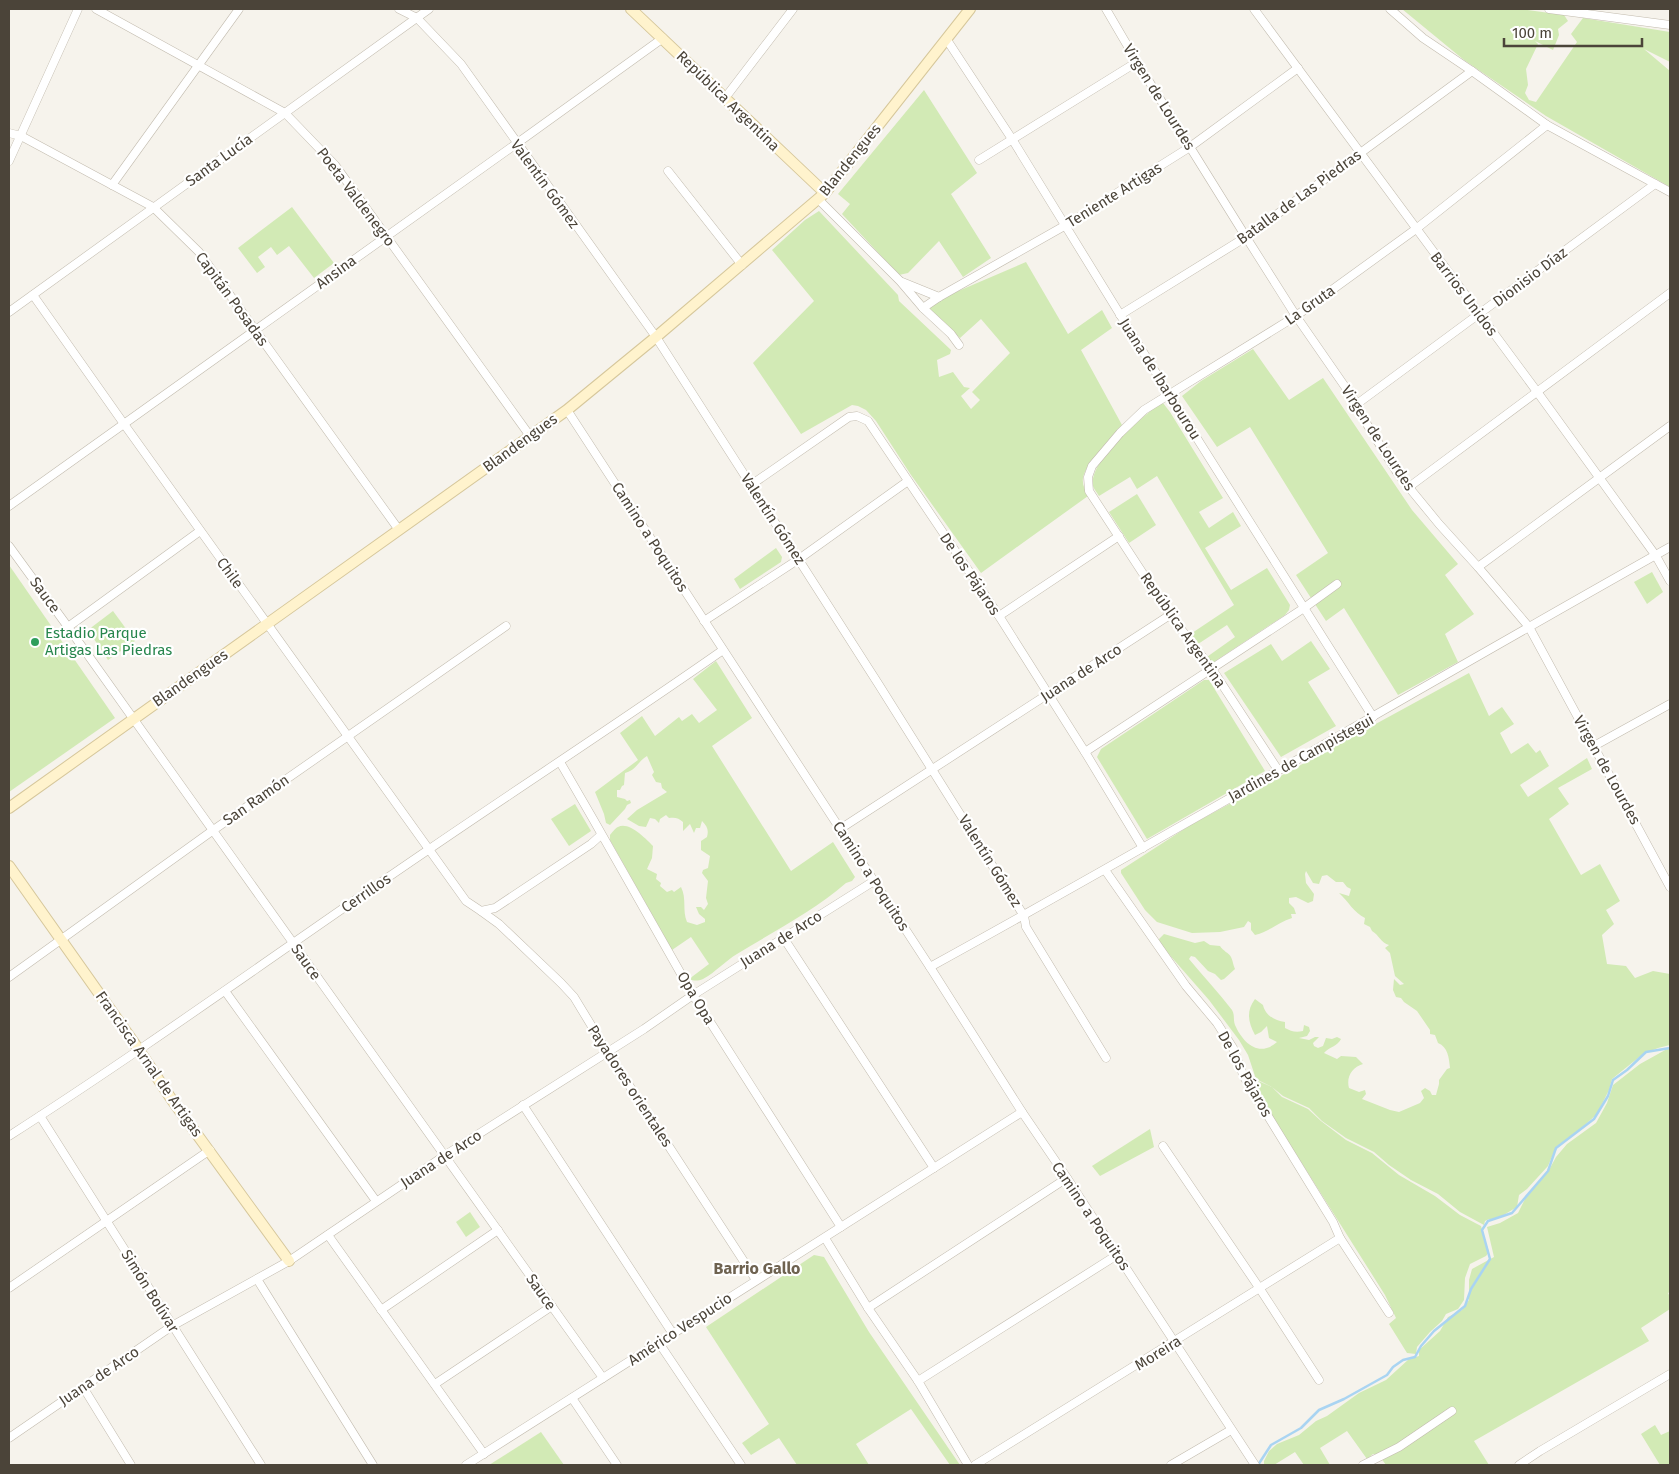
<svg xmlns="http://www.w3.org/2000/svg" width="1679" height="1474" font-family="'Fira Sans',sans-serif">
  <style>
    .green { fill: #d2eab5 }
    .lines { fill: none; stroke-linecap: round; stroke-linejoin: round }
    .stream { stroke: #a9d4f2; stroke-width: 2.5 }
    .street-casing { stroke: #c2bbae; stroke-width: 9 }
    .secondary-casing { stroke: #d6c79b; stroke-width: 12 }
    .street { stroke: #fff; stroke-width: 8 }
    .secondary { stroke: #fff3cd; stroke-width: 10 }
    .leisure-dot { fill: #2e9e5b; stroke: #fff; stroke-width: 2 }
    .labels { text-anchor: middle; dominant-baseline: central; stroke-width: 4.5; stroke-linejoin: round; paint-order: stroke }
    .street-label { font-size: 15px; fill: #4b4439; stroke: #fff }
    .leisure-label { font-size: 15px; fill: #27864d; stroke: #fff; text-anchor: start }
    .neighbourhood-label { font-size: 16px; font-weight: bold; fill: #6e6250; stroke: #fff }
  </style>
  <rect width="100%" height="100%" fill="#f6f3ec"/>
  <!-- green -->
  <g class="green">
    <polygon points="1402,9 1520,9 1564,15 1568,21 1558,29 1559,35 1553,50 1535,41 1538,44 1526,69 1528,85 1525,93 1529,100 1536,102 1577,42 1571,34 1583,18 1670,32 1670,62 1644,49 1670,71 1670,187 1546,116 1464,60"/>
    <polygon points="924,90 977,173 951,194 991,258 963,277 939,241 908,273 899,275 842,214 850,204 838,194"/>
    <polygon points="292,207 334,263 314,278 289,246 277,255 271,247 258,257 265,267 257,273 238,248"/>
    <path d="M 819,211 L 898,295 L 899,301 L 951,350 L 950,354 L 937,360 L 939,377 L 953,372 L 964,387 L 970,388 L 961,396 L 971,409 L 980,400 L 972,392 L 1010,353 L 981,319 L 960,338 L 929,309 L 935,301 L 1026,262 L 1068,334 L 1102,310 L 1112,328 L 1081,350 L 1122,425 C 1113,436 1085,464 1083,478 C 1082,484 1085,490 1088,496 L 981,573 L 911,475 L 876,421 L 866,410 L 858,406 L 852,405 L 801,434 L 753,363 L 814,301 L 772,250 L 805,220 Z"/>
    <polygon points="1253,349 1289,400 1323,378 1412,510 1458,564 1445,575 1474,614 1445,634 1458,662 1398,695 1344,608 1326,621 1296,575 1328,553 1250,427 1217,447 1182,396 1201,381"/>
    <path d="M 1160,403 L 1163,403 L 1170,412 L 1223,498 L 1199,512 L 1209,528 L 1233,512 L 1241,526 L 1205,548 L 1231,590 L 1267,568 L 1290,605 L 1289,610 L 1285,615 L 1214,662 L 1204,659 L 1235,637 L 1227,625 L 1195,646 L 1189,635 L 1234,605 L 1157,476 L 1137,489 L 1130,477 L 1099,496 C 1097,493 1094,489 1093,486 C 1089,460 1141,419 1160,403 Z"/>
    <polygon points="1137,494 1156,525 1129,543 1109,512"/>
    <polygon points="776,548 782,557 781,562 740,589 734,579"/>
    <polygon points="9,565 115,718 9,792"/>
    <polygon points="1652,572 1663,592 1647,604 1634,582"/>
    <polygon points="113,611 135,641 108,660 88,630"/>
    <polygon points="1311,641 1330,669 1308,682 1336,726 1281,757 1224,673 1271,644 1282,661"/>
    <path d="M 716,661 L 752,718 L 712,746 L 791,871 L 833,842 L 855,877 L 852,881 L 846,883 C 815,910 773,932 737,954 C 725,961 716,972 703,979 C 698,981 694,981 689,979 L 709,964 L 691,937 L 672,950 L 610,840 L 610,835 C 612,833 615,828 618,827 C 629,821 646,839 653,846 L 652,858 L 647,869 L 657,874 L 656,879 L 661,883 L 660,886 L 667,892 L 672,890 L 674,892 L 681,887 C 687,899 682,910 687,922 L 697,925 L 705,922 L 705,919 L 699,914 L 696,907 L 701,907 L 704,910 L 708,904 L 706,898 L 708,881 L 702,873 L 703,870 L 708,868 L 710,856 L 701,850 L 701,841 L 707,837 C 709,830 707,826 702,821 L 700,828 L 696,828 L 694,833 L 690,824 L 683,831 L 683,822 C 679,818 675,817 669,818 L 666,815 L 660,819 L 659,823 L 655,819 L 650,818 L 646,827 L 639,826 L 627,819 L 637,810 L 667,792 L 662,788 L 661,783 L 656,782 L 652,775 L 654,772 L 647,756 C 637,762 638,769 625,773 L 624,785 L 622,786 L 620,790 L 617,790 L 617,797 L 625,799 L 627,801 L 630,800 L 631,803 L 627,805 L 625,809 L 610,825 L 606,823 L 604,814 L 595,792 L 638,760 L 620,733 L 642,716 L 655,736 L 679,717 L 682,721 L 692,714 L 699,723 L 717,710 L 693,679 Z"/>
    <path d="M 1469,673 L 1489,716 L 1502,707 L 1514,724 L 1500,733 L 1511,754 L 1528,743 L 1536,753 L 1540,750 L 1549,766 L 1520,785 L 1528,797 L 1587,758 L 1592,769 L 1558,788 L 1569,804 L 1549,819 L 1581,875 L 1600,864 L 1620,901 L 1606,910 L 1614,924 L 1602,935 L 1607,964 L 1626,966 L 1635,978 L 1653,971 L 1670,974 L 1670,1045 L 1658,1048 L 1643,1054 L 1612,1079 L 1609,1090 L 1597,1114 L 1576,1133 L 1556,1147 L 1548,1166 L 1527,1189 L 1519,1195 L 1517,1207 L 1497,1219 L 1489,1219 L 1485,1221 L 1484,1225 L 1460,1212 L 1438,1194 L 1411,1180 L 1389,1165 L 1374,1152 L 1346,1138 L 1322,1121 L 1309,1108 L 1283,1096 L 1272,1087 L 1282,1097 L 1308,1109 L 1321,1121 L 1346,1140 L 1372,1153 L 1399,1175 L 1435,1196 L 1460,1215 L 1481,1226 L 1489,1252 L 1486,1256 L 1470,1264 L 1465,1278 L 1464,1300 L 1458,1309 L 1446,1314 L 1442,1321 L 1430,1332 L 1417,1347 L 1416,1354 L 1407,1353 L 1389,1324 L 1396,1318 L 1385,1295 L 1260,1097 L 1256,1080 L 1272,1087 L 1256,1079 L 1248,1055 L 1239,1040 L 1209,1000 L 1160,944 L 1159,939 L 1164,934 L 1195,943 L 1204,941 L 1210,945 L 1220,946 C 1223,951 1229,953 1231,957 C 1233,961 1233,965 1235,969 L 1224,979 L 1221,980 L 1215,974 L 1208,971 L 1195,957 L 1191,956 L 1189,959 C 1203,976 1219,993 1232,1010 C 1235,1015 1233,1020 1235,1025 C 1243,1043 1259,1058 1277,1042 L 1269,1038 L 1267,1026 L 1261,1032 L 1255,1035 C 1248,1022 1246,1011 1255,999 L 1263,1005 C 1265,1015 1275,1021 1285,1022 L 1285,1028 C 1291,1031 1295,1033 1303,1031 L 1304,1025 L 1309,1027 L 1310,1031 L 1307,1036 L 1299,1038 L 1309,1040 L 1315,1037 L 1319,1037 L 1313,1043 L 1314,1046 L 1318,1048 L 1323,1046 L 1326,1038 L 1332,1039 L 1337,1037 L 1341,1039 C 1338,1046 1329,1047 1324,1053 L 1337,1059 L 1341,1056 L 1356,1057 L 1363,1064 C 1352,1067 1346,1077 1349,1088 L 1359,1092 L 1365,1090 L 1366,1094 L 1362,1099 L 1390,1110 L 1399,1112 L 1420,1103 L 1424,1098 L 1421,1091 L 1425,1088 L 1430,1091 L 1432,1095 L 1436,1095 L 1439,1084 L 1439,1080 L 1447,1069 L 1450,1068 C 1449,1058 1448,1047 1438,1043 L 1435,1035 L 1430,1034 L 1430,1030 L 1417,1011 L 1404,1002 L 1401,998 L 1396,997 L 1393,990 L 1394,979 L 1400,985 L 1404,984 L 1395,976 L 1390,953 L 1385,948 L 1389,945 C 1381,943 1379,935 1372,931 L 1370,927 L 1364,924 L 1365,918 C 1354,913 1348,901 1339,893 L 1349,896 L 1351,889 L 1347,887 L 1343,882 L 1336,882 L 1327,875 L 1322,876 L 1319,884 L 1313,883 L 1306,871 L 1305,874 L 1306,883 L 1314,894 L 1313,901 L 1308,903 L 1296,897 L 1289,898 L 1289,903 L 1294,908 L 1296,914 L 1291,914 L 1292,918 C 1278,922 1269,932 1255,935 L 1251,930 L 1251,923 L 1248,921 L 1244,927 L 1220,932 L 1192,933 L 1157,922 L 1145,910 L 1121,873 L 1121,870 L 1189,826 Z"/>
    <polygon points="1204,680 1209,680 1265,771 1147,839 1097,757 1101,749"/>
    <polygon points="575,804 591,831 569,846 551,819"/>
    <polygon points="1667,1049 1670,1049 1670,1292 1668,1293 1670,1297 1670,1309 1641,1328 1649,1341 1474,1441 1489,1465 1386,1465 1378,1454 1373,1454 1367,1459 1347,1431 1320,1448 1330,1465 1304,1465 1295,1452 1274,1465 1264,1465 1264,1461 1269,1451 1277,1444 1299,1435 1316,1421 1327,1416 1359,1393 1386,1380 1409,1359 1419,1356 1419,1350 1440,1331 1448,1317 1462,1310 1469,1300 1469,1280 1472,1269 1494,1257 1487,1227 1500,1223 1518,1213 1525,1199 1549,1170 1556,1157 1567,1144 1596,1123 1607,1103 1613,1085 1640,1064"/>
    <polygon points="1150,1129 1154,1147 1100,1176 1092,1166"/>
    <polygon points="470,1212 480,1227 466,1237 456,1222"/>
    <polygon points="814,1255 824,1257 869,1332 960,1465 950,1465 911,1409 856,1444 869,1465 797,1465 779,1438 751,1455 742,1443 769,1424 706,1327"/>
    <polygon points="1655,1425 1661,1435 1670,1431 1670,1465 1660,1465 1641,1434"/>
    <polygon points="541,1432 564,1465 489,1465"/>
  </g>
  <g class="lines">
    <!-- stream -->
    <polyline class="stream" points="1258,1465 1271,1445 1301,1428 1319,1410 1344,1399 1387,1375 1393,1367 1403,1360 1415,1357 1421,1346 1434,1331 1465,1306 1471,1289 1490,1259 1482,1230 1488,1221 1512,1213 1548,1171 1556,1148 1594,1119 1608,1096 1613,1080 1627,1070 1646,1052 1670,1048"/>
    <defs>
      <g id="street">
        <polyline points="96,9 285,113 335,165 530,436"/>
        <polyline points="399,9 417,18 461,64 656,337 879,685 1024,916 1026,927 1106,1058"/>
        <polyline points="1106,9 1137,62 1246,237 1296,316 1357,404 1365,421 1398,474 1439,524 1478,567 1529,627 1670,887"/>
        <polyline points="1254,9 1538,393 1656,556 1670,581"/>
        <polyline points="1390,9 1423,38 1472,71 1547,125 1670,192"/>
        <polyline points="1549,9 1670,25"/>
        <polyline points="947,40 1012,139 1169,394 1373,717"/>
        <polyline points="725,98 793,9"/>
        <polyline points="9,133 21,136 153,207 199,252 399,530"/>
        <polyline points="979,160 1137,62"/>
        <polyline points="9,161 78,9"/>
        <polyline points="668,171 742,265"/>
        <polyline points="112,185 239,9"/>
        <polyline points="818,199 900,281 923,308 951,334 959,345"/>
        <polyline points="902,282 939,297"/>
        <polyline points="33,295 124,424 466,901 481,911 495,908 591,844 601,835"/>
        <polyline points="923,308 939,297 1066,225 1190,147 1298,68"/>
        <polyline points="9,312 429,9"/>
        <polyline points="1120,315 1246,237 1472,71"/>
        <polyline points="1357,404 1655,184"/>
        <polyline points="567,410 930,967 1022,1112 1067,1178 1255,1465"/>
        <polyline points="751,485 849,417 857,416 868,421 999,616 1085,752 1143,848"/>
        <polyline points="1409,487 1670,293"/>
        <polyline points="9,506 516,144 663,38"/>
        <polyline points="9,546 68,627 603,1378"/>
        <polyline points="1478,567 1670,426"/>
        <polyline points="999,616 1119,536"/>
        <polyline points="704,621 799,559 908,481"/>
        <polyline points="68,627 200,531"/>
        <polyline points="1594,746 1670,704"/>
        <polyline points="1085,752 1304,608 1337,584"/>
        <polyline points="560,762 593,819 693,995 841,1227"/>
        <polyline points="1278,770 1212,669 1170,615 1089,491 1088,477 1092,466 1120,433 1144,410 1296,316 1416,229 1547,125"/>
        <polyline points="840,829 1170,615"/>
        <polyline points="1105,870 1186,986 1217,1023 1233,1048 1244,1077 1333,1222 1340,1238 1389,1313"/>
        <polyline points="481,911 499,924 561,983 574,997 608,1053 756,1280"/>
        <polyline points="783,937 934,1168"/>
        <path d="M 930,967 C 1179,830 1423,686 1670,547"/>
        <polyline points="9,977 212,831 506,626"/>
        <polyline points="225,991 376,1201"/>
        <polyline points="523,1105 673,1334"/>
        <polyline points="40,1116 261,1465"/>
        <path d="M 9,1136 C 151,1045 288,945 428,850 C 526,783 626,718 723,650"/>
        <polyline points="1163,1146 1260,1289 1319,1380"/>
        <polyline points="328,1235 484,1454"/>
        <polyline points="825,1238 868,1308 918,1381 968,1465"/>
        <polyline points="257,1279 373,1465"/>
        <polyline points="9,1288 210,1150"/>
        <polyline points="868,1308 1067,1178"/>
        <polyline points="381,1310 498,1230"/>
        <polyline points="659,1343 741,1465"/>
        <polyline points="918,1381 1117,1255"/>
        <polyline points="435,1384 552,1306"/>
        <polyline points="83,1387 131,1465"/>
        <polyline points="572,1398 617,1465"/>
        <polyline points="9,1438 172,1326 289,1261 444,1156 644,1029 693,995 874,881"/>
        <polyline points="466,1465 1022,1112"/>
        <polyline points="975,1465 1340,1238"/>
        <polyline points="1171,1465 1231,1430"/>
        <polyline points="1363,1465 1399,1447 1452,1411"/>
        <polyline points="1519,1465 1540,1451 1670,1374"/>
      </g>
      <g id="secondary">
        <polyline points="631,9 825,193"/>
        <polyline points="9,808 567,410 656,337 825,193 970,9"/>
        <polyline points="9,866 139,1050 172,1100 289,1261"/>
      </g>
    </defs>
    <!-- street casing -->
    <use href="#street" class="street-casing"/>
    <!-- secondary casing -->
    <use href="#secondary" class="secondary-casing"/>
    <!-- street -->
    <use href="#street" class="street"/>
    <!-- secondary -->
    <use href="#secondary" class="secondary"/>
  </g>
  <!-- markers -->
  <circle class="leisure-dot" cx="35" cy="642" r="5"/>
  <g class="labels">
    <!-- street labels -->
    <g class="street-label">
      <text transform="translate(1159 97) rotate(58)">Virgen de Lourdes</text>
      <text transform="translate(728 101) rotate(44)">República Argentina</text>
      <text transform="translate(219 160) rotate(-36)">Santa Lucía</text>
      <text transform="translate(850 160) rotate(-51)">Blandengues</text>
      <text transform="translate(545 184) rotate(54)">Valentín Gómez</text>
      <text transform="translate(1114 195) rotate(-32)">Teniente Artigas</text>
      <text transform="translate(356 197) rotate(53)">Poeta Valdenegro</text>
      <text transform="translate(1299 197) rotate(-36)">Batalla de Las Piedras</text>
      <text transform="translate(336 272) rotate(-36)">Ansina</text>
      <text transform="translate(1530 277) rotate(-37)">Dionisio Díaz</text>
      <text transform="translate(1464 294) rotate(53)">Barrios Unidos</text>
      <text transform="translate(232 299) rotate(54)">Capitán Posadas</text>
      <text transform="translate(1310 305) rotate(-35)">La Gruta</text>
      <text transform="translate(1160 379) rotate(58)">Juana de Ibarbourou</text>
      <text transform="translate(1378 438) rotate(57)">Virgen de Lourdes</text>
      <text transform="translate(520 443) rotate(-36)">Blandengues</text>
      <text transform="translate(773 519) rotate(57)">Valentín Gómez</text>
      <text transform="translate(650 537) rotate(57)">Camino a Poquitos</text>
      <text transform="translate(230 573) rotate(54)">Chile</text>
      <text transform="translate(970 574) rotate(56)">De los Pájaros</text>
      <text transform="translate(45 595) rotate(54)">Sauce</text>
      <text transform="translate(1183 630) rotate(55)">República Argentina</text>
      <text transform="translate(1081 673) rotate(-33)">Juana de Arco</text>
      <text transform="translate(190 678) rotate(-35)">Blandengues</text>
      <text transform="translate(1301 758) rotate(-29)">Jardines de Campistegui</text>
      <text transform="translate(1607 770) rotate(61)">Virgen de Lourdes</text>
      <text transform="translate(256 800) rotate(-35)">San Ramón</text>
      <text transform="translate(990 861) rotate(58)">Valentín Gómez</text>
      <text transform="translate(871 876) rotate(57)">Camino a Poquitos</text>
      <text transform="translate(366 893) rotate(-35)">Cerrillos</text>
      <text transform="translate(781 939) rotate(-32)">Juana de Arco</text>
      <text transform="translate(306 962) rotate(55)">Sauce</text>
      <text transform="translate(696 998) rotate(59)">Opa Opa</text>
      <text transform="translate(149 1064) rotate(55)">Francisca Arnal de Artigas</text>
      <text transform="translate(1245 1074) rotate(61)">De los Pájaros</text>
      <text transform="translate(630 1086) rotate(57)">Payadores orientales</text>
      <text transform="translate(441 1159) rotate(-33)">Juana de Arco</text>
      <text transform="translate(1091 1216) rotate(56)">Camino a Poquitos</text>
      <text transform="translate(150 1291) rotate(58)">Simón Bolívar</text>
      <text transform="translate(541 1292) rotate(55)">Sauce</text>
      <text transform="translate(680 1329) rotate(-33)">Américo Vespucio</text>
      <text transform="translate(1158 1353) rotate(-32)">Moreira</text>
      <text transform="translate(99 1376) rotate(-34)">Juana de Arco</text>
    </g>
    <!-- leisure labels -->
    <g class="leisure-label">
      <text x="45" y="633">Estadio Parque<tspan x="45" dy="17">Artigas Las Piedras</tspan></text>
    </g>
    <!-- neighbourhood labels -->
    <g class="neighbourhood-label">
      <text x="757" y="1268">Barrio Gallo</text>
    </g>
  </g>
  <!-- border -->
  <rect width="1679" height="1474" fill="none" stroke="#4b4439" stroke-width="20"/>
  <!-- scale -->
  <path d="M1504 38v8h138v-8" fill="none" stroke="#4b4439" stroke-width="2.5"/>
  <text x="1512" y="38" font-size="15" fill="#4b4439" stroke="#ffffff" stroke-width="4" paint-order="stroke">100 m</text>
</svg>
